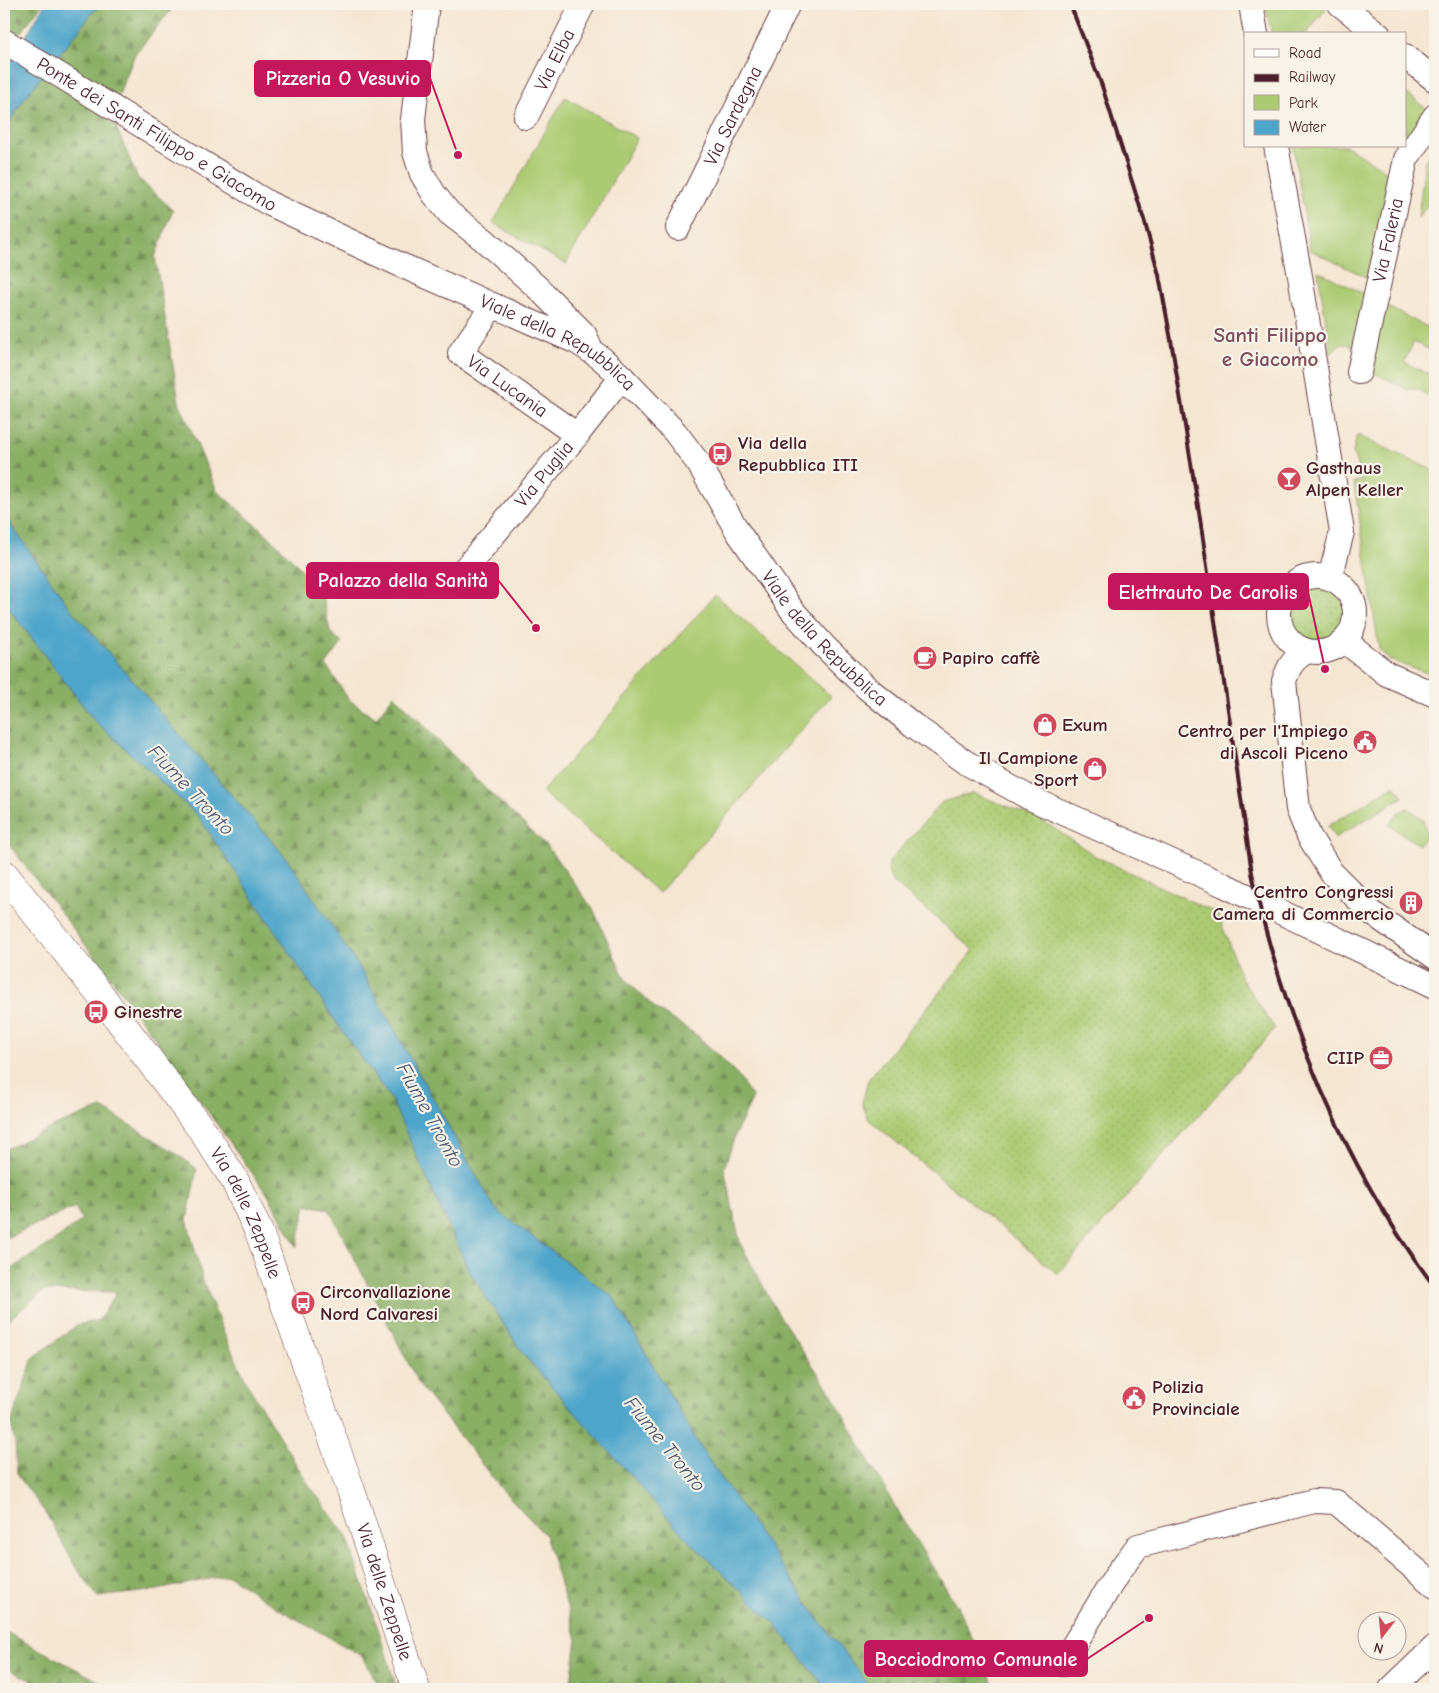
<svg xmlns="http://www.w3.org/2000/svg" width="1439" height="1693" font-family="'Comic Neue',sans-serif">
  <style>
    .green { fill: #abcb72; stroke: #7a754e }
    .forest { fill: url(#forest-firs); stroke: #696748 }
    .garden { fill: url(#garden-dots); stroke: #7a754e }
    .water { fill: #4da5ca; stroke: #4c627a }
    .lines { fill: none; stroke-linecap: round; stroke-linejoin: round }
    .minor-casing { stroke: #643d44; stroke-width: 26 }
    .major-casing { stroke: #643d44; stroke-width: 29 }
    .minor { stroke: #fff; stroke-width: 24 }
    .major { stroke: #fff; stroke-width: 28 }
    .rail { stroke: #4a1f2b; stroke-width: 4 }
    .labels { text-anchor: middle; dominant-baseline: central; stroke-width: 4.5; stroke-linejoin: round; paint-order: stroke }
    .street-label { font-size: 19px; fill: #4a1f2b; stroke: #f7f3e8 }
    .poi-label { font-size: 19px; font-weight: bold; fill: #4a1f2b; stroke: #f7f3e8; text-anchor: start }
    .water-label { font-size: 20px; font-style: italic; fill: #4b556b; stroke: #f7f3e8 }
    .quarter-label { font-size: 21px; font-weight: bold; fill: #7b4e5d; stroke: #f7f3e8 }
    .leader { fill: none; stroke: #c2185b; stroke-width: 2 }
    .callout-dot { fill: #c2185b; stroke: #f7f3e8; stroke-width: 2 }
    .callout { fill: #c2185b; stroke: #c2185b; stroke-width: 2 }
    .callout-label { font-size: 20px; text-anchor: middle; font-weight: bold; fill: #fff }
  </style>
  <defs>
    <pattern id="forest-firs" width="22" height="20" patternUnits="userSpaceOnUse" patternTransform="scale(1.25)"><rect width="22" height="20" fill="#88af64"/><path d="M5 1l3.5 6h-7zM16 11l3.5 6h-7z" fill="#718e53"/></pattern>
    <pattern id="garden-dots" width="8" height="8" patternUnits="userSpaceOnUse" patternTransform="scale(1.25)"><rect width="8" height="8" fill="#abcb72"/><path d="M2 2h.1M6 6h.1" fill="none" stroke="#95ae63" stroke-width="1.8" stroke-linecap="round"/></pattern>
  </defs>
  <rect width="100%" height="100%" fill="#f7f3e8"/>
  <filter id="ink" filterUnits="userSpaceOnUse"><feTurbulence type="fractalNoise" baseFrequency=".02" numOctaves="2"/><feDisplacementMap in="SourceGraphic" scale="10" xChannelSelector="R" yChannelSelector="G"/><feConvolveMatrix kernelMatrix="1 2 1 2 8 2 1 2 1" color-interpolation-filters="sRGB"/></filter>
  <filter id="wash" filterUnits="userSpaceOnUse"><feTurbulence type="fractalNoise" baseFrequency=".0096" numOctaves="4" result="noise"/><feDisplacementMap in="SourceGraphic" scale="20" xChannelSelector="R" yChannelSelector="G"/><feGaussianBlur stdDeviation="1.12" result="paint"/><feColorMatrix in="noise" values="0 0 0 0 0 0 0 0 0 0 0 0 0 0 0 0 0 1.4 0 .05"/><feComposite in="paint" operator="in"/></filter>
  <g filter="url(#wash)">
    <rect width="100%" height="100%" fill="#f5e6d1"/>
    <g class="green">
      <path d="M1265,4H1320L1326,9L1306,34H1272Z"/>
      <path d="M1405,92L1428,110L1405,145Z"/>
      <path d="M565,97L637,138L566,264L493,223Z"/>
      <path d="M1293,146H1347L1393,176L1370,279L1310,250Z"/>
      <path d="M1435,147V196L1418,218L1425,160Z"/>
      <path d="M1318,271L1366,295L1355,347L1348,344L1338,345L1331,354Z"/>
      <path d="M1384,305L1435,331V353L1414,342L1404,362L1426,373H1431L1435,375V399L1417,389H1407L1368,370Z"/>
      <path d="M1357,435L1435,471V676L1389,660L1379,649L1354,482L1362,481L1353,452Z"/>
      <path d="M715,595L831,696L659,893L542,792Z"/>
      <path d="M1395,785L1403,797L1335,838L1328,826Z"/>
      <path d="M1408,808L1423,819L1427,834L1419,845L1389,825L1398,813Z"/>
    </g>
    <g class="forest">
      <path d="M4,4H43L4,53Z"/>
      <path d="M102,4H176L135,54L111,115L137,177L173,210L155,257L179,402L217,491L272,539L321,589L330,632L342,643L326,665L349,700L376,718L394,695L480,783L547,846L593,909L625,979L656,1009L698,1036L735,1072L753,1098L736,1133L724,1168L740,1243L777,1312L831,1393L894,1505L957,1606L988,1671L995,1689H872L822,1624L704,1453L613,1297L495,1209L361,970L287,859L70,608L4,515V131L24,99L93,12Z"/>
      <path d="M4,602L94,720L198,816L342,1031L391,1099L469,1271L523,1354L622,1465L775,1624L826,1689H570L577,1639L545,1535L499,1486L420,1386L329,1209L306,1205L297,1247L268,1195L125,997L4,838Z"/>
      <path d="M102,1108L173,1151L197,1169L187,1220L203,1281L225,1336L249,1387L307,1482L347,1537L382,1640L397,1689H381L362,1656L279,1609L228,1575L157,1590L98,1597L75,1566L47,1515L17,1474L15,1442L11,1423L33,1358L77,1325L99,1320L117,1292L44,1291L4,1323V1273L53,1242L82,1220L75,1207L4,1239V1150L59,1124Z"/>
      <path d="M4,1631L112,1688L113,1689H48L4,1667Z"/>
    </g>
    <g class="garden">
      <circle cx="1317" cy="614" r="29"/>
      <path d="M973,793L1040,819L1097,857L1218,914L1241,978L1275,1029L1058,1274L868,1119L862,1103L868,1080L974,950L892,881L888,872L889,862L942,802Z"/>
    </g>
    <g class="water">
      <path d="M45,4H102L93,12L24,99L4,131V73Z"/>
      <path d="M4,515L70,608L287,859L361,970L495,1209L613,1297L704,1453L822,1624L872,1689H826L775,1624L684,1536L523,1354L469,1271L391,1099L342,1031L198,816L94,720L4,602Z"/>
    </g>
  </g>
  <g filter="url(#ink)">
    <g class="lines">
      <defs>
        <g id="minor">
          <path d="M427,4L413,119L415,152L422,174L434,194L449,213L483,239L538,288L584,334L590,347"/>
          <path d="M1251,4L1256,34"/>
          <path d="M1340,4L1378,34"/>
          <path id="s1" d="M4,41L268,203L403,266L577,342L601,358L622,377L675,432L699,464L738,532L792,610L824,646L867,688L913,725L965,762L1028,797L1224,885L1435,986"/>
          <path d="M1405,56L1435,80"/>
          <path id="s2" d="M526,117L583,4"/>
          <path d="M1276,146L1300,276L1342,532L1330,578"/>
          <path id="s3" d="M678,228L788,4"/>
          <path id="s4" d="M493,305L460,353L577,435"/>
          <path id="s5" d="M1359,372L1406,159L1435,116"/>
          <path id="s6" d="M464,570L577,435L622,377"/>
          <circle cx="1317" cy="614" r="38"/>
          <path d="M1345,641L1387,674L1435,695"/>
          <path d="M1307,651C1293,659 1289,666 1284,681L1298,809L1309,836L1331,872L1372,913L1435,957"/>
          <path d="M1062,1664L1119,1571L1138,1546L1314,1501L1336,1502L1435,1586"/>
          <path d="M1391,1689L1435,1647"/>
        </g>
        <g id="major">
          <path id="s7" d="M4,874L98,992L202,1130L234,1179L259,1232L351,1490L416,1689"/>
        </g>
      </defs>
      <use href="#minor" class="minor-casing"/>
      <use href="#major" class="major-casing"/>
      <use href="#minor" class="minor"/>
      <use href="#major" class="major"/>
      <path class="rail" d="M1070,4L1102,86L1145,223L1159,275L1171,340L1199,512L1252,873C1283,1018 1345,1169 1435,1287"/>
    </g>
  </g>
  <defs>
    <symbol id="bus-disc" viewBox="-11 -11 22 22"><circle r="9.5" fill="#d1495b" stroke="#f7f3e8"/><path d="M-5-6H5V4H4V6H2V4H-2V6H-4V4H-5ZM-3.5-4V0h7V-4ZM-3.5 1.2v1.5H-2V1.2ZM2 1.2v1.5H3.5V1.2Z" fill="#fff"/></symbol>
    <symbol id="bar-disc" viewBox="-11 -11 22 22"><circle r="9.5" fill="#d1495b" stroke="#f7f3e8"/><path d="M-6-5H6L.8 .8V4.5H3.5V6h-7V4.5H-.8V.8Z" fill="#fff"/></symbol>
    <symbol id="cafe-disc" viewBox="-11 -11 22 22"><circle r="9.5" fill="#d1495b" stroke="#f7f3e8"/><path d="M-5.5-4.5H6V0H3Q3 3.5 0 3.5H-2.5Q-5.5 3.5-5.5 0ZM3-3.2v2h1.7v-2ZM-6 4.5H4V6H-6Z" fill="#fff"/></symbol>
    <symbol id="shop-disc" viewBox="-11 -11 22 22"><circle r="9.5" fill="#d1495b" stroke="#f7f3e8"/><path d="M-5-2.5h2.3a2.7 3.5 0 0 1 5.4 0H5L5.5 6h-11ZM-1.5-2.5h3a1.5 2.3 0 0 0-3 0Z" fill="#fff"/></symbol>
    <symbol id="civic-disc" viewBox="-11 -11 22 22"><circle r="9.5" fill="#d1495b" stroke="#f7f3e8"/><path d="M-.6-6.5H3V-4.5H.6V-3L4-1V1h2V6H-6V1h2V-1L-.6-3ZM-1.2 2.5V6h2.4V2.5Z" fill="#fff"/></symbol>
    <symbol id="building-disc" viewBox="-11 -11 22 22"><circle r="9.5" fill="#d1495b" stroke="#f7f3e8"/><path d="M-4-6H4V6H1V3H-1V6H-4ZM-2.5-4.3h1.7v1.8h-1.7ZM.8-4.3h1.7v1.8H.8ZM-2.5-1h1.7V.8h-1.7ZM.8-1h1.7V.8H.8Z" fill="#fff"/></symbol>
    <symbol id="office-disc" viewBox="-11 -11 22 22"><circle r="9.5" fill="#d1495b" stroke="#f7f3e8"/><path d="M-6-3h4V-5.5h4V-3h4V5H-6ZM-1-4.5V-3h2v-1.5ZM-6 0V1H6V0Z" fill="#fff"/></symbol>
  </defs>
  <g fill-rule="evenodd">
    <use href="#bus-disc" x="706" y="440" width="28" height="28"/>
    <use href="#bar-disc" x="1275" y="465" width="28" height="28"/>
    <use href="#cafe-disc" x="911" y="644" width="28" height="28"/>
    <use href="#shop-disc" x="1031" y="711" width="28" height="28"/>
    <use href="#civic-disc" x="1351" y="728" width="28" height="28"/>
    <use href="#shop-disc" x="1081" y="755" width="28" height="28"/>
    <use href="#building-disc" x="1397" y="889" width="28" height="28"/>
    <use href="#bus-disc" x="82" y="998" width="28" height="28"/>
    <use href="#office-disc" x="1367" y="1044" width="28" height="28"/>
    <use href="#bus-disc" x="289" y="1289" width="28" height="28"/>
    <use href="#civic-disc" x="1120" y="1384" width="28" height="28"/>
  </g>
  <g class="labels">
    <g class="street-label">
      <text stroke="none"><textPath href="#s2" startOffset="64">Via Elba</textPath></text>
      <text stroke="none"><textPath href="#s3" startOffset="125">Via Sardegna</textPath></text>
      <text stroke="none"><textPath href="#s1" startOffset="179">Ponte dei Santi Filippo e Giacomo</textPath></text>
      <text stroke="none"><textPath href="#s5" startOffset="135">Via Faleria</textPath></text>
      <text stroke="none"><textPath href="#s1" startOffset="632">Viale della Repubblica</textPath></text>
      <text stroke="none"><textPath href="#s4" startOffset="116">Via Lucania</textPath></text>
      <text stroke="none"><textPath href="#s6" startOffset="125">Via Puglia</textPath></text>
      <text stroke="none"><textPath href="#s1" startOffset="1038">Viale della Repubblica</textPath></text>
      <text stroke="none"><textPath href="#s7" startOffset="418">Via delle Zeppelle</textPath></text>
      <text stroke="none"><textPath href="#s7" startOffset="822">Via delle Zeppelle</textPath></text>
    </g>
    <g class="poi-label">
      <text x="738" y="443">Via della<tspan x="738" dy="22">Repubblica ITI</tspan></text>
      <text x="1306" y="468">Gasthaus<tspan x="1306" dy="22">Alpen Keller</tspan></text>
      <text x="942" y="658">Papiro caffè</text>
      <text x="1062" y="725">Exum</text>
      <text x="1348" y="731" text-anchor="end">Centro per l'Impiego<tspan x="1348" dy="22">di Ascoli Piceno</tspan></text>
      <text x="1078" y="758" text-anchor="end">Il Campione<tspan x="1078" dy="22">Sport</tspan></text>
      <text x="1394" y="892" text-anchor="end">Centro Congressi<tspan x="1394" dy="22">Camera di Commercio</tspan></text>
      <text x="114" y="1012">Ginestre</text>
      <text x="1364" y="1058" text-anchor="end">CIIP</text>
      <text x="320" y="1292">Circonvallazione<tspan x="320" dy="22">Nord Calvaresi</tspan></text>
      <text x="1152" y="1387">Polizia<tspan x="1152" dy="22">Provinciale</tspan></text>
    </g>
    <g class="water-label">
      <text transform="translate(191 790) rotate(47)">Fiume Tronto</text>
      <text transform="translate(430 1115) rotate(61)">Fiume Tronto</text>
      <text transform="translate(665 1444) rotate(51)">Fiume Tronto</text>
    </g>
    <g class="quarter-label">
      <text x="1270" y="335">Santi Filippo<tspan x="1270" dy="24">e Giacomo</tspan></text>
    </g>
  </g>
  <path class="leader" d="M458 155L430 78M536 628L498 580M1325 669L1308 592M1149 1618L1087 1659"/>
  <g class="callout-dot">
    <circle cx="458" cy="155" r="5"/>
    <circle cx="536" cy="628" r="5"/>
    <circle cx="1325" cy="669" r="5"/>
    <circle cx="1149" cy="1618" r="5"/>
  </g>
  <g class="callout">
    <rect x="255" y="61" width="175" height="35" rx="5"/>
    <rect x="307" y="563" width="191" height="35" rx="5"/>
    <rect x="1109" y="574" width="199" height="35" rx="5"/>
    <rect x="865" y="1641" width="222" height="35" rx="5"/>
  </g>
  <g class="callout-label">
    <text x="343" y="85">Pizzeria O Vesuvio</text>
    <text x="403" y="587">Palazzo della Sanità</text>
    <text x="1208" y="599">Elettrauto De Carolis</text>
    <text x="976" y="1666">Bocciodromo Comunale</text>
  </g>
  <rect width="1439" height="1693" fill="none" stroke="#f7f3e8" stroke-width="20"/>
  <rect x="1244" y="32" width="162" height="115" fill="#f7f3e8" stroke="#b29e9c"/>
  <rect x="1254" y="49" width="25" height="8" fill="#ffffff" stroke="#b29e9c"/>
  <text x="1289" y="58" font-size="15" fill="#4a1f2b">Road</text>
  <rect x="1254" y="74" width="25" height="8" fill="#4a1f2b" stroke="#b29e9c"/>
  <text x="1289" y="82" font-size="15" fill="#4a1f2b">Railway</text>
  <rect x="1254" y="95" width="25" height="15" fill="#abcb72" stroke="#b29e9c"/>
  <text x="1289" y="108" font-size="15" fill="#4a1f2b">Park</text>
  <rect x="1254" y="120" width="25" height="15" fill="#4da5ca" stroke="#b29e9c"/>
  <text x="1289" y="132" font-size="15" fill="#4a1f2b">Water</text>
  <g transform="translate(1382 1636) rotate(196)"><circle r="24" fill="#f7f3e8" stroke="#b29e9c"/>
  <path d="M0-4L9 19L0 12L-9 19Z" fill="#d1495b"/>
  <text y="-8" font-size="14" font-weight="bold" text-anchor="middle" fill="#4a1f2b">N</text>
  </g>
</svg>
